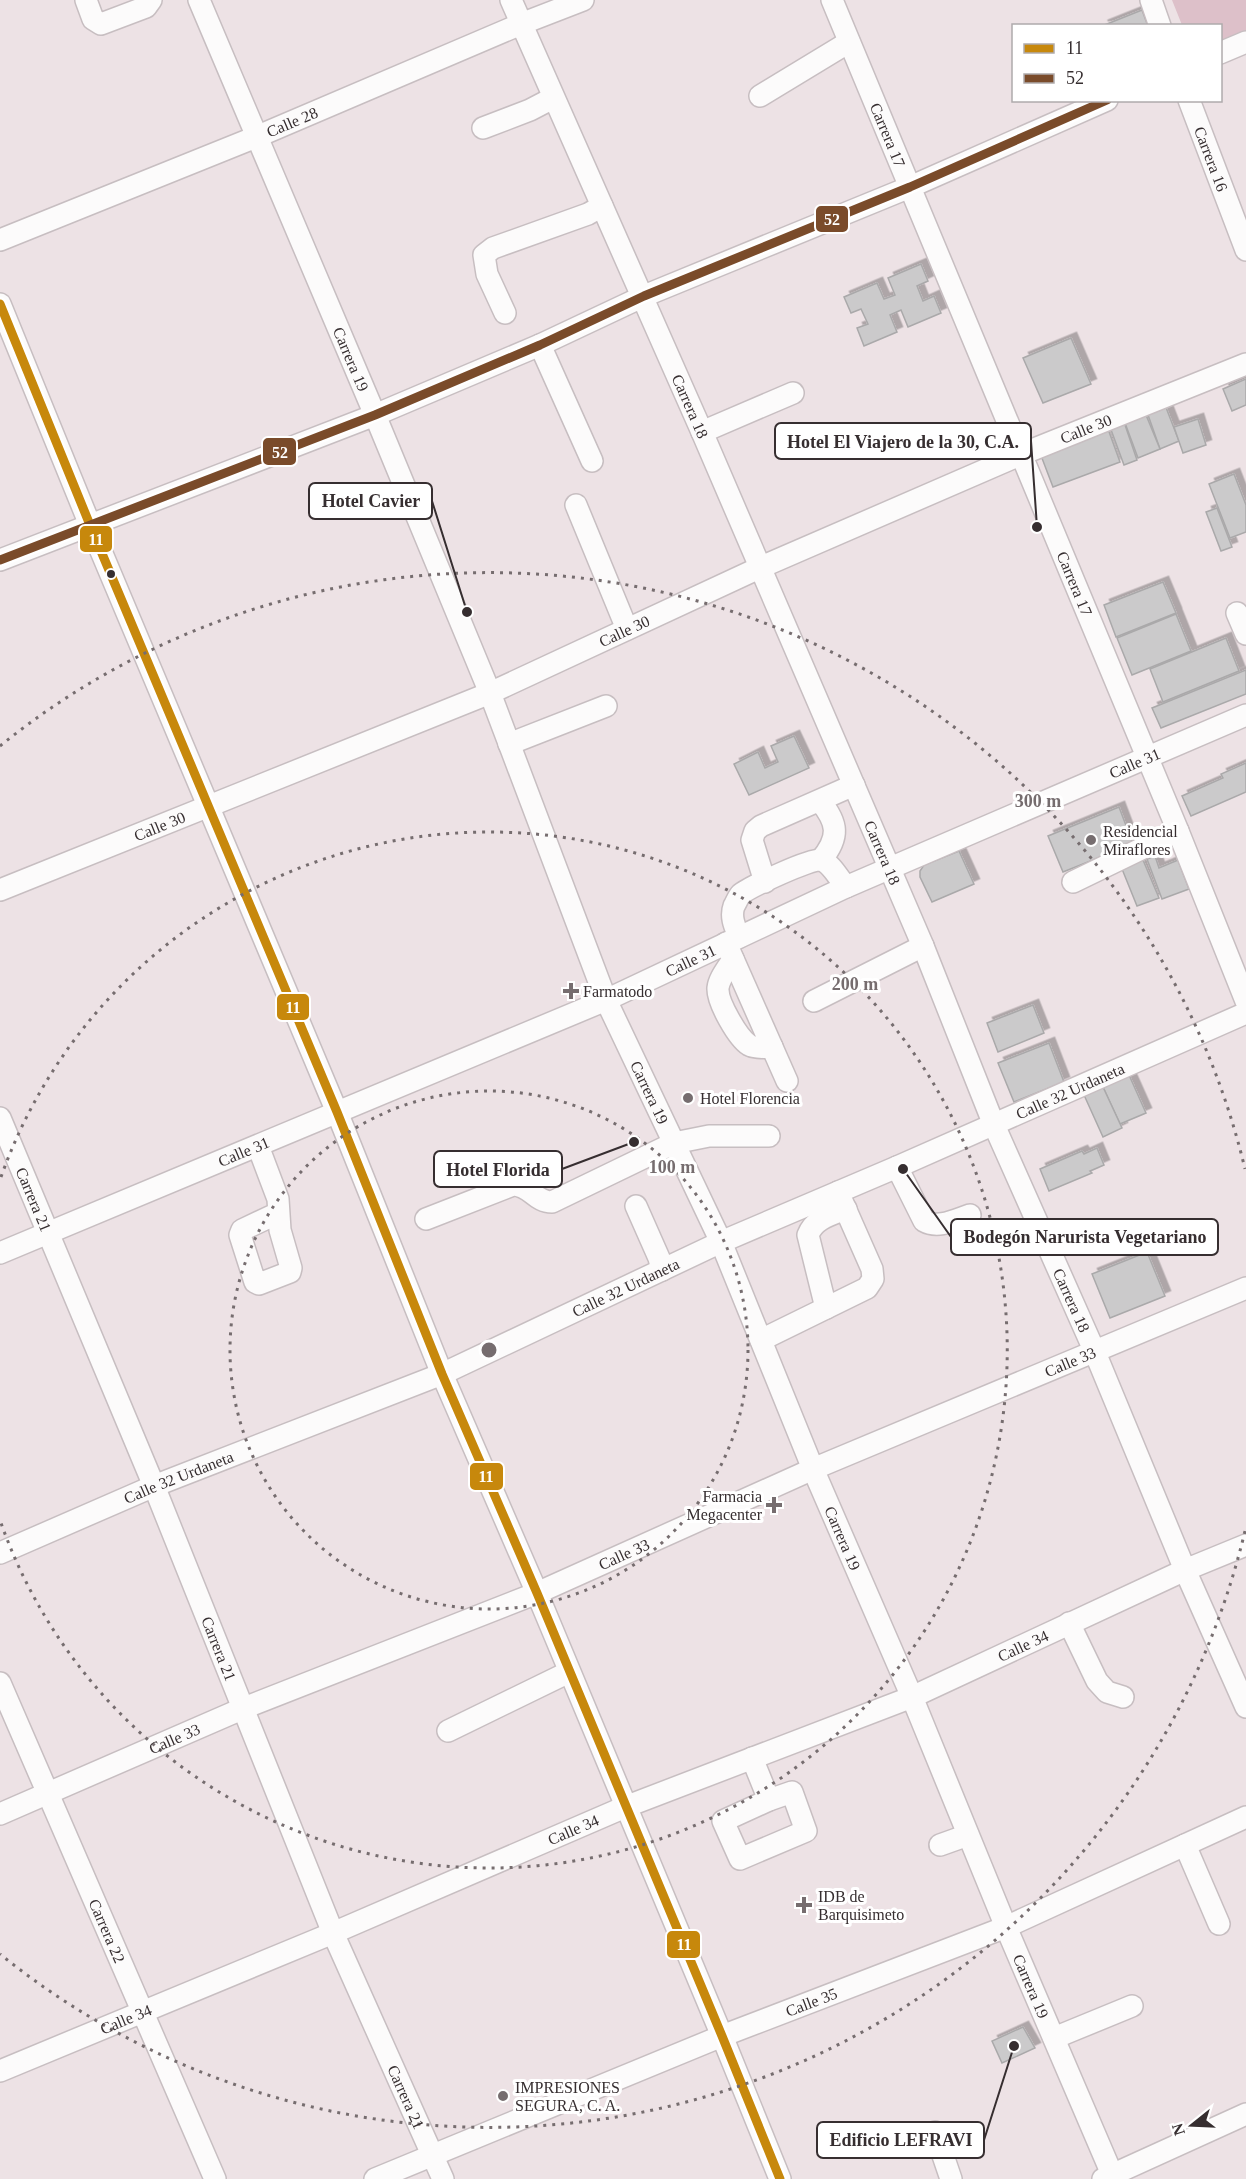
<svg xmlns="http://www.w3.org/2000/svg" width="1246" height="2179" font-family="Georgia,serif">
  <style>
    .green { fill: #ddc0c9 }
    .building { fill: #cbcacb; stroke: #aaa9aa; stroke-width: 1.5; filter: url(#shadow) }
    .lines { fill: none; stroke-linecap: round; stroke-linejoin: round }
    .minor-casing { stroke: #c7bec1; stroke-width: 24 }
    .minor { stroke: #fcfbfb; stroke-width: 21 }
    .bus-1-casing { stroke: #fff; stroke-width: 14 }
    .bus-2-casing { stroke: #fff; stroke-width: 14 }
    .bus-1 { stroke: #c7880c; stroke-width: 9 }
    .bus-2 { stroke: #7a4b2a; stroke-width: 9 }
    .ring { fill: none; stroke: #766d6f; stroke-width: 3; stroke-dasharray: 3 6 }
    .bus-dot { fill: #362e30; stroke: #fff; stroke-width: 2 }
    .poi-dot { fill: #766d6f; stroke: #fff; stroke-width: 2 }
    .labels { text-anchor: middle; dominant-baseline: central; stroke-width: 6; stroke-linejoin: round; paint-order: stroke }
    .street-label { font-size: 16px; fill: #362e30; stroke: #fff }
    .poi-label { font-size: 16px; fill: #362e30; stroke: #fff; text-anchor: start }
    .centre { fill: #766d6f; stroke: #fff; stroke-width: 3 }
    .ring-label { font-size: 18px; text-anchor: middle; font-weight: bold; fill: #766d6f; stroke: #fff; stroke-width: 6; stroke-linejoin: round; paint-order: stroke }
    .leader { fill: none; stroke: #362e30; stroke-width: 2 }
    .callout-dot { fill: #362e30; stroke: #fff; stroke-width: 2 }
    .callout { fill: #fff; stroke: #362e30; stroke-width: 2 }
    .callout-label { font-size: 18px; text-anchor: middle; font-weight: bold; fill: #362e30 }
    .line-badge { stroke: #fff; stroke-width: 2 }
    .badge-label { font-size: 16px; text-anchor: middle; font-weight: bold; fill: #fff }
  </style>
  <defs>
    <filter id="shadow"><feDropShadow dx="5.5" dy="-5.5" stdDeviation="0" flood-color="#0004"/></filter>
  </defs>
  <rect width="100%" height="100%" fill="#ede2e5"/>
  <path class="green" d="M1172,0H1246V31L1221,41L1220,26L1182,25Z"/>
  <g class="building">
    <path d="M1142,10L1148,26H1102Z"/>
    <path d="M921,264L928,281L917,286L923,301L934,296L941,313L908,327L901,310L890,315L897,332L864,346L857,328L868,324L861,309L851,313L844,297L877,283L884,299L895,295L888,278Z"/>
    <path d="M1071,338L1091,384L1043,403L1023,358Z"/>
    <path d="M1246,379V405L1232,411L1223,389Z"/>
    <path d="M1165,405L1179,441L1160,449L1147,412Z"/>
    <path d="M1146,415L1160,449L1138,458L1125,423Z"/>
    <path d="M1198,419L1206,445L1183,453L1174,427Z"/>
    <path d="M1124,422L1137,460L1124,465L1110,427Z"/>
    <path d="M1108,429L1120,462L1053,487L1040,453Z"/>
    <path d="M1234,474L1246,505V532L1230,538L1209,484Z"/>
    <path d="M1217,508L1232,547L1221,551L1206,512Z"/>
    <path d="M1163,582L1176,613L1116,637L1104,605Z"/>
    <path d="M1176,614L1191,651L1132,675L1117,638Z"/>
    <path d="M1226,638L1239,671L1163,702L1150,669Z"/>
    <path d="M1246,670V694L1161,728L1152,708Z"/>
    <path d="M794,736L809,768L749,795L734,764L758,752L765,768L778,762L771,746Z"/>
    <path d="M1246,763V792L1191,816L1182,796L1223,778L1221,774Z"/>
    <path d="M1119,807L1133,844L1063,872L1048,836Z"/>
    <path d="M959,851L974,884L932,902L920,877V871L924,865Z"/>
    <path d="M1155,856L1159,868L1178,860L1189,889L1162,899L1147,859Z"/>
    <path d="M1143,860L1159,898L1137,906L1122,869Z"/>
    <path d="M1033,1005L1044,1033L998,1052L987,1023Z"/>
    <path d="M1049,1043L1064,1082L1014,1102L998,1063Z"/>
    <path d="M1129,1075L1146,1113L1120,1124L1103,1087Z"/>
    <path d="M1103,1087L1122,1128L1103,1137L1084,1095Z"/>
    <path d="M1097,1148L1104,1165L1090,1171L1092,1173L1049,1191L1040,1169L1082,1151L1084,1154Z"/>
    <path d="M1147,1252L1165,1296L1110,1318L1092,1274Z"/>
    <path d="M1023,2027L1035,2048L1002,2063L992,2041Z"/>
  </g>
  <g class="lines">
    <defs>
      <g id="minor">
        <path d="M86,0L93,19L101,24L146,7L151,0"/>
        <path id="s1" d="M199,0L375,415L490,693L606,1000L721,1242L813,1469L912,1697L1006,1927L1114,2179"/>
        <path id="s2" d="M511,0L702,432L923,946L994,1125L1094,1350L1185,1570L1246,1707"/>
        <path id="s3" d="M832,0L1178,831L1246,1001"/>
        <path d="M1151,0L1160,26"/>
        <path d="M1220,53L1246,42"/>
        <path d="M760,96L849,42"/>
        <path id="s4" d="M1189,100L1246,250"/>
        <path d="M483,128L530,110L553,98"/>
        <path id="s5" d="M0,240L256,137L521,24L583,0"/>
        <path d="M0,304L90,525L337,1112L442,1374L537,1593L722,2036L780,2179"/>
        <path d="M505,313L487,274L484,255L493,248L588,214L602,206"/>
        <path d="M540,345L592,461"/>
        <path d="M702,432L793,393"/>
        <path d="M576,505L627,629"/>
        <path d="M0,560L375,415L540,345L644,296L910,187L1107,100"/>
        <path d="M1237,613L1246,634"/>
        <path d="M509,744L606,706"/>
        <path d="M820,801C838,823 840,837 821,860"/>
        <path d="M765,882L752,840L755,831L761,826L854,785"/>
        <path d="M1073,882L1178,831"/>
        <path id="s6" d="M0,890L490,693L759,568L1022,454L1246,364"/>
        <path d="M739,937C735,927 730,917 734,906C736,903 738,897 741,894C750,887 811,858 821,860C831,863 840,880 846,887"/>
        <path d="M726,943L787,1081"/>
        <path d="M733,959C728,968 719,978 718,988C717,1002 738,1038 749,1045C756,1049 765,1047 772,1047"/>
        <path d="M814,1001L923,946"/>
        <path id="s7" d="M0,1118L154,1486L333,1933L443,2179"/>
        <path d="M258,1146L278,1199L280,1230L291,1268L290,1272L259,1284L255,1282L240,1235L242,1230L278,1213"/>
        <path d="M897,1167L924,1221C938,1229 955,1220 970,1215"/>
        <path d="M636,1206L659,1258L662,1270"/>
        <path d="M426,1219L513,1185C530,1185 535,1202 552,1202L674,1143L709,1136H769"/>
        <path id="s8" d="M0,1253L606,1000L846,887L1246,715"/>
        <path d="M826,1308L808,1235C814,1219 830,1215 846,1209"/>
        <path d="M761,1340L867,1288L873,1279L872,1269L838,1192"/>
        <path id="s9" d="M0,1553L154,1486L442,1374L721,1242L897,1167L1246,1013"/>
        <path d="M1069,1623L1097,1681L1107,1692L1123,1697"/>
        <path id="s10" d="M0,1683L215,2179"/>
        <path d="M448,1731L569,1672"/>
        <path d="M752,1758L769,1800"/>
        <path d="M792,1792L806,1831L740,1859L723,1821L769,1800Z"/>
        <path id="s11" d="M0,1814L244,1708L537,1593L813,1469L1246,1288"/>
        <path d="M940,1845L968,1835"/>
        <path d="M1185,1845L1219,1924"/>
        <path d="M1054,2038L1132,2006"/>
        <path id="s12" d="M0,2071L333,1933L625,1807L912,1697L1185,1570L1246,1545"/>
        <path d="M935,2132L951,2179"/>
        <path id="s13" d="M375,2179L722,2036L1006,1927L1246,1817"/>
        <path d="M1103,2179L1246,2114"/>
      </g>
    </defs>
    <use href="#minor" class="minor-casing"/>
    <use href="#minor" class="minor"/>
    <defs>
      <path id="bus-1" d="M0,304L90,525L337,1112L442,1374L537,1593L722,2036L780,2179"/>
      <path id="bus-2" d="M0,560L375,415L540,345L644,296L910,187L1107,100"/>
    </defs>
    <use href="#bus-1" class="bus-1-casing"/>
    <use href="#bus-2" class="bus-2-casing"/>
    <use href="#bus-1" class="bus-1"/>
    <use href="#bus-2" class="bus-2"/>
  </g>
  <g class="ring">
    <circle cx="489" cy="1350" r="259"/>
    <path d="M1 1177A518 518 0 1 1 1 1523"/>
    <path d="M1245 1531A777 777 0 0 1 0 1954M0 746A777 777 0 0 1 1245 1169"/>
  </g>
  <circle class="bus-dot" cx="111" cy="574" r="5"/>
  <g class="poi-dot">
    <circle cx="1091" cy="840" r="6"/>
    <path d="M568 982h6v6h6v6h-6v6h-6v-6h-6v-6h6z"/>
    <circle cx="688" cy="1098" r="6"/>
    <path d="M771 1496h6v6h6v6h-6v6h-6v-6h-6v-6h6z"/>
    <path d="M801 1896h6v6h6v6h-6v6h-6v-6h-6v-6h6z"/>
    <circle cx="503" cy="2096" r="6"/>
  </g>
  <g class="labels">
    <g class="street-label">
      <text stroke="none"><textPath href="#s5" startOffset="315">Calle 28</textPath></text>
      <text stroke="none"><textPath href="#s3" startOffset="146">Carrera 17</textPath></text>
      <text stroke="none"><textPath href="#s4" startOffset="63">Carrera 16</textPath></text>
      <text stroke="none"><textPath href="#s1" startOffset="390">Carrera 19</textPath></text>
      <text stroke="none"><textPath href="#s2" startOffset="444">Carrera 18</textPath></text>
      <text stroke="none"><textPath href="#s6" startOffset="1180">Calle 30</textPath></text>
      <text stroke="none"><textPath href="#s3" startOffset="632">Carrera 17</textPath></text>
      <text stroke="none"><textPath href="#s6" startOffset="676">Calle 30</textPath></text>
      <text stroke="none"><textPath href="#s8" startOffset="1236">Calle 31</textPath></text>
      <text stroke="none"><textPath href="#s6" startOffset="172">Calle 30</textPath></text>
      <text stroke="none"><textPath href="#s2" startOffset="930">Carrera 18</textPath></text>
      <text stroke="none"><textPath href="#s8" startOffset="750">Calle 31</textPath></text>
      <text stroke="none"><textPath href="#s9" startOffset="1166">Calle 32 Urdaneta</textPath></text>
      <text stroke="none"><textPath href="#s1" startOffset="1182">Carrera 19</textPath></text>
      <text stroke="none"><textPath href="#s8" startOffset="264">Calle 31</textPath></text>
      <text stroke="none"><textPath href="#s7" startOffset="88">Carrera 21</textPath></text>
      <text stroke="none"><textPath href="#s9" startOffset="680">Calle 32 Urdaneta</textPath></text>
      <text stroke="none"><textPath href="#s2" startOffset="1416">Carrera 18</textPath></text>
      <text stroke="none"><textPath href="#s11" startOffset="1162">Calle 33</textPath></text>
      <text stroke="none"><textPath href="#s9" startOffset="194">Calle 32 Urdaneta</textPath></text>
      <text stroke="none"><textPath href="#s1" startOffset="1668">Carrera 19</textPath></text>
      <text stroke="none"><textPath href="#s11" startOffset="676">Calle 33</textPath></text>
      <text stroke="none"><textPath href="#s12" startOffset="1108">Calle 34</textPath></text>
      <text stroke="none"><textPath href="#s7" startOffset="574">Carrera 21</textPath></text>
      <text stroke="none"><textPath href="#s11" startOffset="190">Calle 33</textPath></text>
      <text stroke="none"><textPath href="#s12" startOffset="622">Calle 34</textPath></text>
      <text stroke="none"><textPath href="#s10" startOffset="270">Carrera 22</textPath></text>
      <text stroke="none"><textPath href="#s1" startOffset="2154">Carrera 19</textPath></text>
      <text stroke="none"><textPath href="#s13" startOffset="471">Calle 35</textPath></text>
      <text stroke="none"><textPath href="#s12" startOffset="136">Calle 34</textPath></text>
      <text stroke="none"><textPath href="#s7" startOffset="1060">Carrera 21</textPath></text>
    </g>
    <g class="poi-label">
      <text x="1103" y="831">Residencial<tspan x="1103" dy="18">Miraflores</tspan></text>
      <text x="583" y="991">Farmatodo</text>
      <text x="700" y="1098">Hotel Florencia</text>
      <text x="762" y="1496" text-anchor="end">Farmacia<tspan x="762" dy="18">Megacenter</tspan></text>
      <text x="818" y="1896">IDB de<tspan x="818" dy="18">Barquisimeto</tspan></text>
      <text x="515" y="2087">IMPRESIONES<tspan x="515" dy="18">SEGURA, C. A.</tspan></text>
    </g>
  </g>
  <circle cx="489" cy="1350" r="9" class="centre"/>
  <g class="ring-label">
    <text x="1038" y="807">300 m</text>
    <text x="855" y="990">200 m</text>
    <text x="672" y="1173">100 m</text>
  </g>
  <path class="leader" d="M1037 527L1031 441M467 612L432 501M634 1142L562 1169M903 1169L951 1237M1014 2046L984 2140"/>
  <g class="callout-dot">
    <circle cx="1037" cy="527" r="6"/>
    <circle cx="467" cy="612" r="6"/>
    <circle cx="634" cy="1142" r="6"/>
    <circle cx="903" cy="1169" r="6"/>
    <circle cx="1014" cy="2046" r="6"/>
  </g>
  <g class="callout">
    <rect x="775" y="423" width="256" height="36" rx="6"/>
    <rect x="309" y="483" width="123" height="36" rx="6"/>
    <rect x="434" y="1151" width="128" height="36" rx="6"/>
    <rect x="951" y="1219" width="267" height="36" rx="6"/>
    <rect x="817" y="2122" width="167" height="36" rx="6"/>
  </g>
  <g class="callout-label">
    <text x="903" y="448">Hotel El Viajero de la 30, C.A.</text>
    <text x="371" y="507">Hotel Cavier</text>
    <text x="498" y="1176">Hotel Florida</text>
    <text x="1085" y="1243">Bodegón Narurista Vegetariano</text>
    <text x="901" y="2146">Edificio LEFRAVI</text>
  </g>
  <g class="line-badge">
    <rect x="815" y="205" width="34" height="28" rx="6" fill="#7a4b2a"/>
    <rect x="262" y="437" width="35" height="29" rx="6" fill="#7a4b2a"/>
    <rect x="79" y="525" width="34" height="28" rx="6" fill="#c7880c"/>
    <rect x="276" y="993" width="34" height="28" rx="6" fill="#c7880c"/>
    <rect x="469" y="1462" width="35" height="29" rx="6" fill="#c7880c"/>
    <rect x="666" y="1930" width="35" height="29" rx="6" fill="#c7880c"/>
  </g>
  <g class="badge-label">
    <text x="832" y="225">52</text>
    <text x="280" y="458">52</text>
    <text x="96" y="545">11</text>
    <text x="293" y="1013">11</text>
    <text x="486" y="1482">11</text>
    <text x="684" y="1950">11</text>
  </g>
  <rect x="1012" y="24" width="210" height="78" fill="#ffffff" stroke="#afabac" stroke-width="1.5"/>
  <rect x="1024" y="44" width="30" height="9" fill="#c7880c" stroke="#afabac" stroke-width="1.5"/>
  <text x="1066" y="54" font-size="18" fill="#362e30">11</text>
  <rect x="1024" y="74" width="30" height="9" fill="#7a4b2a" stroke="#afabac" stroke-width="1.5"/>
  <text x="1066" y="84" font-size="18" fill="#362e30">52</text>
  <g transform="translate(1192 2125) rotate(252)" stroke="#ffffff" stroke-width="4.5" paint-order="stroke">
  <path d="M0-4.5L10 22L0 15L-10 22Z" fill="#362e30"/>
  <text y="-9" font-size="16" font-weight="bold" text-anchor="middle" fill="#362e30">N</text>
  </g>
</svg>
